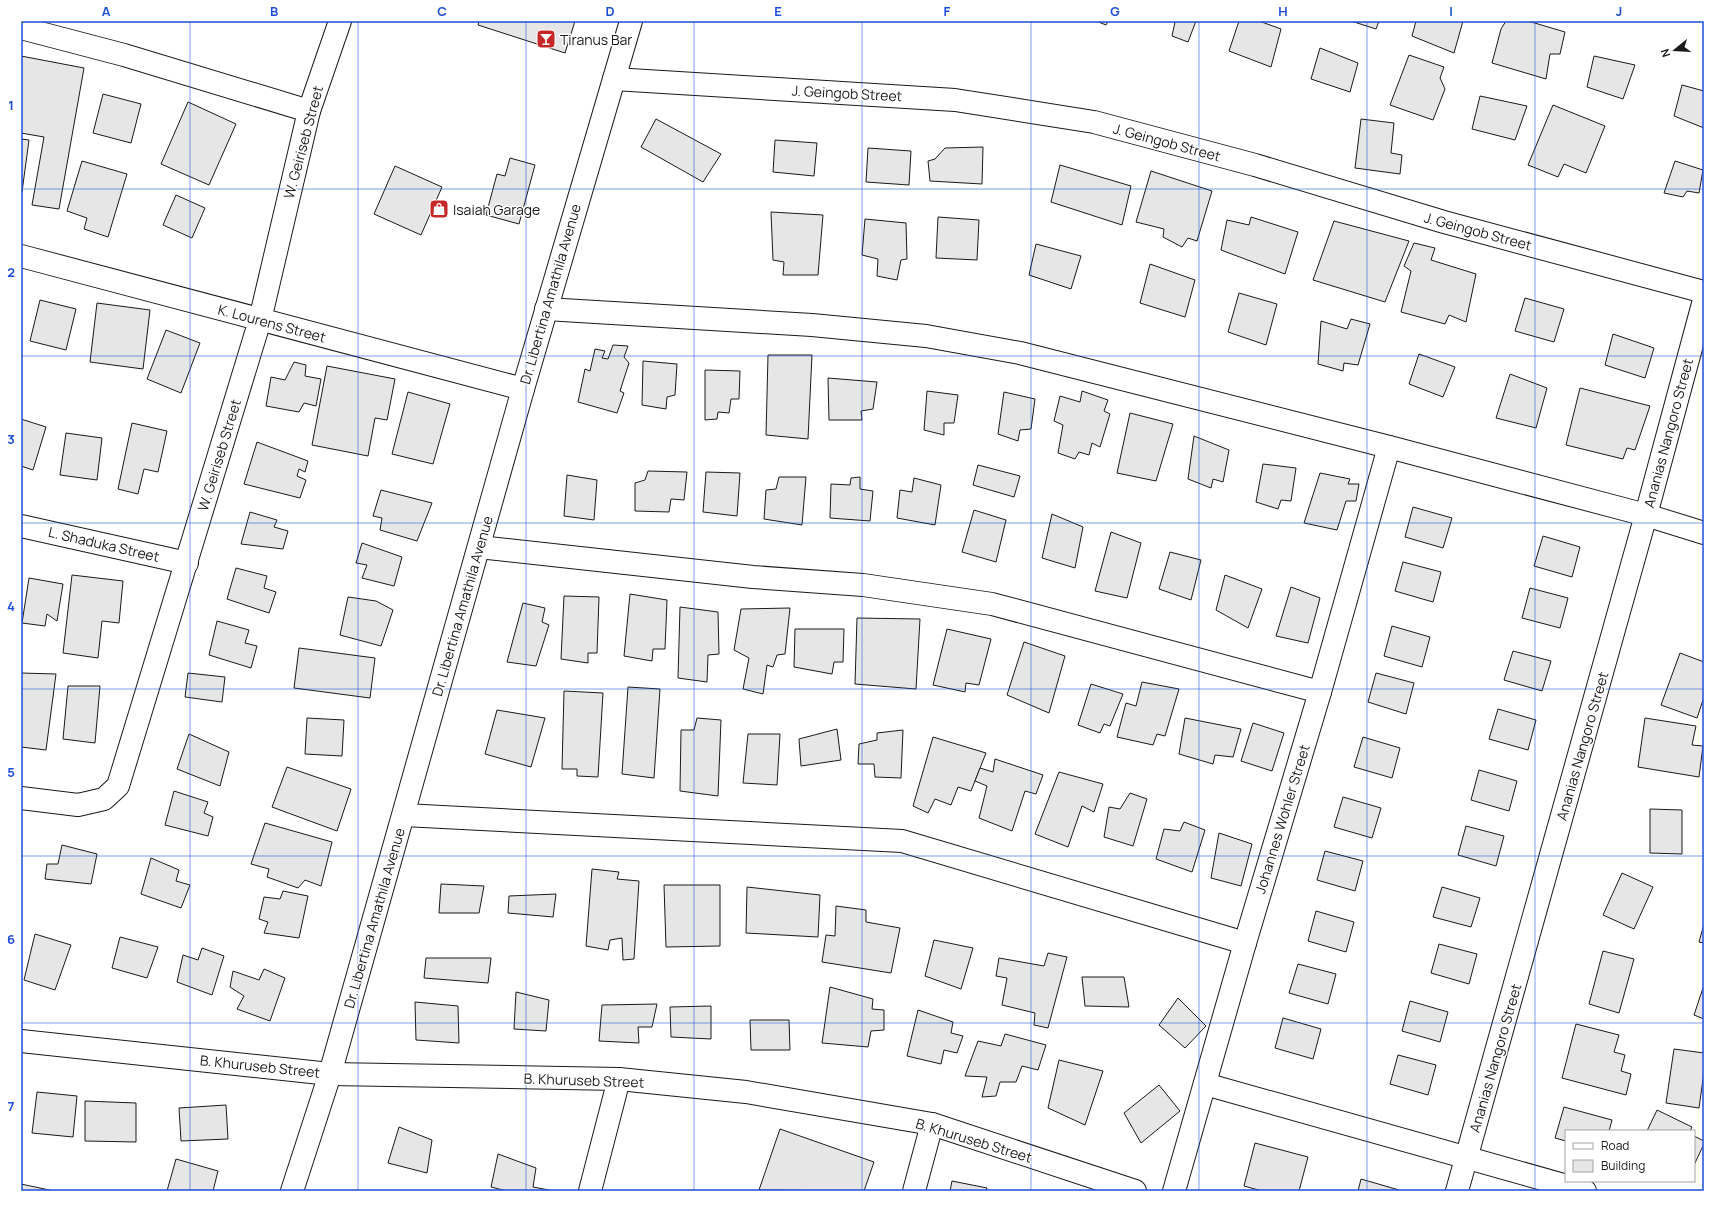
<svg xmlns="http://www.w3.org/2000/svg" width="1725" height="1212" font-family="Manrope,sans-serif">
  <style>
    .building { fill: #e6e6e6; stroke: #1a1a1a }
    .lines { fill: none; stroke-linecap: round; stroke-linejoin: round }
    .minor-casing { stroke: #1a1a1a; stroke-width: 24 }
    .tertiary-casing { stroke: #1a1a1a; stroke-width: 24 }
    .minor { stroke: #fff; stroke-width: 22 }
    .tertiary { stroke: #fff; stroke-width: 22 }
    .grid { fill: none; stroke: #1d4ed8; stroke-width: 1; stroke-opacity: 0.55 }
    .labels { text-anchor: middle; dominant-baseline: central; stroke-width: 3; stroke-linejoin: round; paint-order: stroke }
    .poi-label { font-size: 14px; fill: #1a1a1a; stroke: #fff; text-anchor: start }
    .street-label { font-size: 14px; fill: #1a1a1a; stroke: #fff }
    .neatline { fill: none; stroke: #1d4ed8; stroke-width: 1.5 }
    .grid-label { font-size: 13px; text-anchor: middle; font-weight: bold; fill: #1d4ed8 }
  </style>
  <rect width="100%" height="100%" fill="#fff"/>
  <g class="building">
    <path d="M479,21H575L565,53L478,25Z"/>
    <path d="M1096,21H1108L1106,25Z"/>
    <path d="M1173,21H1196L1188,42L1172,36L1175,22Z"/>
    <path d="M1239,21H1259L1281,29L1271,67L1229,51Z"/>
    <path d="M1351,21H1379L1376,29Z"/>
    <path d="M1416,21H1463L1454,53L1412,36Z"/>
    <path d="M1506,21H1528L1565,32L1560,54H1550L1546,79L1492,63L1501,29Z"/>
    <path d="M1320,48L1358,63L1350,92L1311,79Z"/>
    <path d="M1409,55L1444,67L1440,78L1445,89L1433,120L1390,105Z"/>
    <path d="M21,56L84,68L59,209L32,205L44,137L21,133Z"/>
    <path d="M1594,56L1635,65L1623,99L1587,87Z"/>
    <path d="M1682,85L1704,91V128L1674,116Z"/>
    <path d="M103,94L141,104L131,143L93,133Z"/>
    <path d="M1480,96L1527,106L1515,140L1472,129Z"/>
    <path d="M188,102L236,124L209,185L161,164Z"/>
    <path d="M1553,105L1605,126L1586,173L1564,164L1558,177L1528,165Z"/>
    <path d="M656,119L721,154L703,182L641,147Z"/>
    <path d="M1361,119L1394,123L1391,153L1402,155L1400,174L1355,168Z"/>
    <path d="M21,139L29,140L22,192H21Z"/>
    <path d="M775,140L817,143L814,176L773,172Z"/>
    <path d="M983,147L982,184L930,181L928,161L935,159L945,148Z"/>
    <path d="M868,148L911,151L909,185L866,182Z"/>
    <path d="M510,158L535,165L519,224L486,215L497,174L505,176Z"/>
    <path d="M82,161L127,174L108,237L84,229L87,218L67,211Z"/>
    <path d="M1675,161L1703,170L1699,193L1687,191L1683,197L1664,193Z"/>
    <path d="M1060,165L1131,186L1122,225L1051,202Z"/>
    <path d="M395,166L442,187L421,235L374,214Z"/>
    <path d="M1151,171L1212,191L1197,241L1188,238L1182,247L1163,237L1164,229L1136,222Z"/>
    <path d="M176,195L205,208L192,238L163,225Z"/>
    <path d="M771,212L823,215L818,275H783L784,262L773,260Z"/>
    <path d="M938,217L979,220L977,260L936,258Z"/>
    <path d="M1251,217L1298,232L1285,274L1221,250L1227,220L1249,225Z"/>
    <path d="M865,219L906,223L907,259L901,260L897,280L877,276L878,259L862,255Z"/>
    <path d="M1334,221L1409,241L1385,302L1313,280Z"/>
    <path d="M1414,243L1435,248L1431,260L1476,274L1466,322L1449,315L1445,324L1401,312L1411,271L1404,266Z"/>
    <path d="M1036,244L1081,256L1071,289L1029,275Z"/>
    <path d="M1150,264L1195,280L1185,317L1140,303Z"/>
    <path d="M1239,293L1277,304L1266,345L1228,332Z"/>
    <path d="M1525,298L1564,309L1554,342L1515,331Z"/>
    <path d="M40,300L76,309L66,350L30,341Z"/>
    <path d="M97,303L150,310L143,369L90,362Z"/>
    <path d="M1351,319L1370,324L1358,365L1344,363L1343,371L1318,364L1321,321L1347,329Z"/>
    <path d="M166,330L200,343L181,393L147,379Z"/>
    <path d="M1613,334L1654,348L1645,378L1605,365Z"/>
    <path d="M613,345L628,346L624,357L629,363L620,391L624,393L617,413L578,402L585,369L590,371L595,349L605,351L602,358L608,359Z"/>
    <path d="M1419,354L1455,367L1443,397L1409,384Z"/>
    <path d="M768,355H812L808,439L766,435Z"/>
    <path d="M643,361L677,364L675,395L667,397L666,409L642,405Z"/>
    <path d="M294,362L306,365L305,376L321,379L316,406L304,403L299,412L266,406L271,377L285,380Z"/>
    <path d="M327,366L395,379L387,420L375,418L368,456L312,445Z"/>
    <path d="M705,370L740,371L739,399H731L729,413L718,412L717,419L705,420Z"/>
    <path d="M1510,374L1547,388L1536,428L1496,418Z"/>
    <path d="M828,378L877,382L873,409L861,411L862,420H829Z"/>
    <path d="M1580,388L1650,406L1635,450L1627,448L1623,459L1566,445Z"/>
    <path d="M927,391L958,395L954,423H944V435L924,430Z"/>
    <path d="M1082,391L1108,400L1104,411L1110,414L1100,447L1092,443L1089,455L1079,452L1075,459L1058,453L1063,425L1054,421L1060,396L1080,402Z"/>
    <path d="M408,392L450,404L433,464L392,454Z"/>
    <path d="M1004,392L1035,399L1031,429L1020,430L1018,441L998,434Z"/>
    <path d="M1130,413L1173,424L1156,481L1117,473Z"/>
    <path d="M21,419L46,427L33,470L21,466Z"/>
    <path d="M132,423L167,431L158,472L144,469L138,494L118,489Z"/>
    <path d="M66,433L102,438L97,480L60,475Z"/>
    <path d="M1194,436L1229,450L1223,482L1213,479L1211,488L1188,479Z"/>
    <path d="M257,442L308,461L305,472L299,469L297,476L306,480L300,498L244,484Z"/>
    <path d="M1263,464L1296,468L1291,501L1281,500L1278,509L1256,502Z"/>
    <path d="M978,465L1020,476L1014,497L973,485Z"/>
    <path d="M648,471L687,472L684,500L671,499L669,512L635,511V483L645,480Z"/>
    <path d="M706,472L740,473L737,516L703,512Z"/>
    <path d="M1320,473L1350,479L1348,484H1359L1356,501H1346L1337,530L1304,523Z"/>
    <path d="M567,475L597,480L594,520L564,516Z"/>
    <path d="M779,477H806L802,525L764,519L766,490L776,489Z"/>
    <path d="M860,477V489L873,491L870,521L830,518L831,484L850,485L851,478Z"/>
    <path d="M914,478L941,485L935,525L897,518L900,490L912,492Z"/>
    <path d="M381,490L432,503L417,541L380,530L382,518L373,516Z"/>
    <path d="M1413,507L1452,518L1443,548L1405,537Z"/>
    <path d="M974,510L1006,520L996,562L962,552Z"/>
    <path d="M250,512L277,520L274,527L288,531L283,549L241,544Z"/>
    <path d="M1052,514L1083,527L1075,568L1042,558Z"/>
    <path d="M1111,532L1141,543L1127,598L1095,591Z"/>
    <path d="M1543,536L1580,547L1572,577L1534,566Z"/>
    <path d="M362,543L402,557L394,586L362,578L367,565L356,563Z"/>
    <path d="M1170,552L1201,560L1191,600L1159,589Z"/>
    <path d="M1403,562L1441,572L1433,602L1395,591Z"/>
    <path d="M236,568L267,576L264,588L276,592L269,613L227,599Z"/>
    <path d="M72,575L123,581L119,623L102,621L98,658L63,653Z"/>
    <path d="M1225,575L1262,589L1248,628L1216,610Z"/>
    <path d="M29,578L63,584L57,621L47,614L45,626L22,623Z"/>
    <path d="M1291,587L1320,598L1308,643L1276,636Z"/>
    <path d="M1530,588L1568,598L1560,628L1522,618Z"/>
    <path d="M630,594L667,600L665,649H653L652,661L624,656Z"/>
    <path d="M564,596L599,597L597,653H588V663L561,659Z"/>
    <path d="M348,597L376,601L393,610L381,646L340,635Z"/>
    <path d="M523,603L545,608L542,622L549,625L536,666L507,662Z"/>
    <path d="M680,607L718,612L719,654L708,655L707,682L678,678Z"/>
    <path d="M790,608L785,654L777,655L773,667L767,665L763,694L743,689L749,658L734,650L741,609Z"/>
    <path d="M857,618L920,619L916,689L855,684Z"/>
    <path d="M217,621L249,630L245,643L257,646L251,668L209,655Z"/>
    <path d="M1392,626L1430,637L1422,667L1384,656Z"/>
    <path d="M795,629H844L843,662H834L832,674L794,667Z"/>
    <path d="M947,629L991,639L979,685L966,683L965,692L933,685Z"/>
    <path d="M1024,642L1065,656L1049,713L1007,695Z"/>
    <path d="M299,648L375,658L370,698L294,688Z"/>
    <path d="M1513,651L1551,661L1542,691L1504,680Z"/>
    <path d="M1680,653L1704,662V697L1697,718L1661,705Z"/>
    <path d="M21,673L56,674L46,750L21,747Z"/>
    <path d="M188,673L225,677L222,702L185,697Z"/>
    <path d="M1376,673L1414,683L1406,714L1368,702Z"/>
    <path d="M1142,682L1179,689L1165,736L1157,734L1153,745L1117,737L1126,703L1136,706Z"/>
    <path d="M1091,684L1123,694L1110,726L1104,724L1100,733L1078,725Z"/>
    <path d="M68,686H100L95,743L63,739Z"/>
    <path d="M628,687L660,689L654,778L622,774Z"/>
    <path d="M564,691L603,693L598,777L577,776V769H562Z"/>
    <path d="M1498,709L1536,720L1528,750L1489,739Z"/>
    <path d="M497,710L545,718L531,767L485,754Z"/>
    <path d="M307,718L344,720L342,756L305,754Z"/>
    <path d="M697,718L721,720L718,796L680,791L681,730H694Z"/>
    <path d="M1185,718L1241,729L1233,757L1215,755L1213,764L1179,754Z"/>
    <path d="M1645,718L1696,726L1692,745L1703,746L1699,777L1638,767Z"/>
    <path d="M1253,723L1284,733L1272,771L1241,761Z"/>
    <path d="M837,729L841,760L801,766L799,739Z"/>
    <path d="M903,730L901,778L875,777L874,764H858L859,744L877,740V733Z"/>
    <path d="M189,734L229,752L220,786L177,769Z"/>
    <path d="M748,734H780L777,785L743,783Z"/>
    <path d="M933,737L986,753L971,791L958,787L951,805L935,799L928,813L913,806Z"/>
    <path d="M1363,737L1400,748L1392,778L1354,767Z"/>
    <path d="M995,759L1043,775L1036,794L1025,791L1012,831L979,818L987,786L975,781L980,768L993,772Z"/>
    <path d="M287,767L351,789L337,831L272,807Z"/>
    <path d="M1479,770L1517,781L1509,811L1471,800Z"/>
    <path d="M1059,772L1103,784L1094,812L1082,806L1068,847L1035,834Z"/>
    <path d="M174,791L208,802L204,813L213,817L208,836L165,825Z"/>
    <path d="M1130,793L1147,799L1133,846L1104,837L1109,807L1120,809Z"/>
    <path d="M1343,797L1381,808L1372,838L1334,827Z"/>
    <path d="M1650,809L1682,810V854L1650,853Z"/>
    <path d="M1184,822L1205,830L1192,872L1156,859L1164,829L1180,831Z"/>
    <path d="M265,823L332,842L321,886L305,880L298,888L267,877L269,869L251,864Z"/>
    <path d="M1466,826L1504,836L1496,866L1458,855Z"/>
    <path d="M1219,833L1252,844L1241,886L1211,878Z"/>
    <path d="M62,845L97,854L91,884L45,879L47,864H58Z"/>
    <path d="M1325,851L1363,861L1355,891L1317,880Z"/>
    <path d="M151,858L179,870L176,881L190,885L181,908L141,894Z"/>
    <path d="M592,869L619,872L617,879L639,881L634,959L623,960L622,938L610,940L608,950L586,946Z"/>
    <path d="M1622,873L1653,887L1634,929L1603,915Z"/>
    <path d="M441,884L484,886L479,913H439Z"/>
    <path d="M664,885H720V946L666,947Z"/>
    <path d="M747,887L820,895L818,937L746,933Z"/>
    <path d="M1442,887L1480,898L1471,927L1433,917Z"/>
    <path d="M283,891L308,896L299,938L264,933L268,922L259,919L264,897L280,899Z"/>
    <path d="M556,894L553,917L508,913L509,896Z"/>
    <path d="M836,906L866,910V922L900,928L891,973L822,962L826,935L835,936Z"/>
    <path d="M1316,911L1354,922L1346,952L1308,941Z"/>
    <path d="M1704,924V943L1699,942Z"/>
    <path d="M35,934L71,945L55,990L24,980Z"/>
    <path d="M120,937L158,947L147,978L112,968Z"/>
    <path d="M934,940L973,948L961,989L925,976Z"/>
    <path d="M1439,944L1477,954L1469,984L1431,973Z"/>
    <path d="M202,948L224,956L212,995L177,982L183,955L198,960Z"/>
    <path d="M1603,951L1634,959L1619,1013L1589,1004Z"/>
    <path d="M1048,953L1067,957L1048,1028L1034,1025L1035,1013L1002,1005L1007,978L996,976L999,958L1044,966Z"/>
    <path d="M426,958H491L488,983L424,978Z"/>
    <path d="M1298,964L1336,974L1328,1004L1289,993Z"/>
    <path d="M264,969L285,978L270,1021L237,1009L244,996L230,987L233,971L259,980Z"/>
    <path d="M1082,977H1124L1129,1007L1085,1006Z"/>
    <path d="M1704,985V1019L1694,1015Z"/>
    <path d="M830,987L873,999L872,1009L884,1010V1030L871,1031L868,1047L822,1043Z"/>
    <path d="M516,992L549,1000L546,1031L514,1029Z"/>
    <path d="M1178,998L1206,1026L1185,1048L1159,1025Z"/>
    <path d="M1410,1001L1448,1012L1440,1042L1402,1031Z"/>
    <path d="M415,1002L458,1006L459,1043L416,1040Z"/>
    <path d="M657,1004L652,1027H638L639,1043L599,1041L602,1005Z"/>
    <path d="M711,1006V1039L671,1037L670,1007Z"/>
    <path d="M918,1010L953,1022L951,1033L963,1036L957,1053L944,1050L941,1064L907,1056Z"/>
    <path d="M1283,1018L1321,1029L1313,1059L1275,1048Z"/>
    <path d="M750,1020H789L790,1050H751Z"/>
    <path d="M1576,1024L1619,1035L1614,1052L1625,1055L1621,1071L1631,1074L1626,1095L1562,1078Z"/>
    <path d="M1005,1034L1046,1045L1038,1070L1022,1066L1016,1082H1000L996,1096L982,1097L987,1077L965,1076L978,1041L1001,1046Z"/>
    <path d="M1674,1049L1704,1053V1072L1699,1108L1666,1103Z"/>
    <path d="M1398,1055L1436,1065L1428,1095L1390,1084Z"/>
    <path d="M1059,1060L1103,1071L1085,1125L1048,1108Z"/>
    <path d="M1159,1085L1180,1111L1141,1143L1124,1113Z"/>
    <path d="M37,1092L77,1096L73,1137L32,1133Z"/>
    <path d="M85,1101L136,1103V1142L85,1141Z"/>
    <path d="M226,1105L228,1139L181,1141L179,1108Z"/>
    <path d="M1564,1107L1612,1120L1609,1131H1566V1141L1555,1138Z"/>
    <path d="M1657,1110L1692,1127L1690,1131H1647Z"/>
    <path d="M399,1127L432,1140L427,1173L388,1163Z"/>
    <path d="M780,1129L874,1162L864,1191L759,1190Z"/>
    <path d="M1694,1136L1704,1141V1144L1694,1165Z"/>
    <path d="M1255,1143L1308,1157L1299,1191H1262L1244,1186Z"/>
    <path d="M498,1154L536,1168L533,1187L549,1190L548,1191H507L491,1187Z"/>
    <path d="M176,1159L218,1171L213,1191H167Z"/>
    <path d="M1361,1179L1399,1190L1398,1191H1358Z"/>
    <path d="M952,1181L987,1188L986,1191H950Z"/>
    <path d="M21,1184L54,1191H21Z"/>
  </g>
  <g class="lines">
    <defs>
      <g id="minor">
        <path d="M21,28L124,55L309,111"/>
        <path d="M614,79L955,100L1094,122L1255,165L1444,222L1704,292"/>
        <path d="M21,256L523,389"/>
        <path d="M546,309L812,325L926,336L1020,353L1389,447L1646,515L1704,533"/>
        <path d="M21,526L187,563"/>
        <path d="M479,547L753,577L863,585L992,604L1320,692"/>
        <path d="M21,798L78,805L104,799L118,786L260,320L309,111L340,21"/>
        <path d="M404,815L902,841L1245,943"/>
        <path d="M21,1041L330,1074L619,1079L746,1092L932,1124L1135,1191"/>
        <path d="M1205,1084L1585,1191"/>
        <path d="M590,1191L619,1079"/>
        <path d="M914,1191L932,1124"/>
        <path d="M1174,1191L1245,943L1320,692L1389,447"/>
        <path d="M1457,1191L1646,515L1704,300"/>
      </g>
      <path id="tertiary" d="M292,1191L330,1074L523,389L631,21"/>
    </defs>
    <use href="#minor" class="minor-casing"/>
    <use href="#tertiary" class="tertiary-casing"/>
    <use href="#minor" class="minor"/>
    <use href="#tertiary" class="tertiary"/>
  </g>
  <path class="grid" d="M190,21V1191M358,21V1191M526,21V1191M694,21V1191M862,21V1191M1031,21V1191M1199,21V1191M1367,21V1191M1535,21V1191M21,189H1704M21,356H1704M21,523H1704M21,689H1704M21,856H1704M21,1023H1704"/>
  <defs>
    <symbol id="bar-square" viewBox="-11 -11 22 22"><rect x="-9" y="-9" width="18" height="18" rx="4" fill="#c62828" stroke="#fff"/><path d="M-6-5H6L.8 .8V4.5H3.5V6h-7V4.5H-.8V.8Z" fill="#fff"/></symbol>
    <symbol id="shop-square" viewBox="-11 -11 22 22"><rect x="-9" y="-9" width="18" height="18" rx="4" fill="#c62828" stroke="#fff"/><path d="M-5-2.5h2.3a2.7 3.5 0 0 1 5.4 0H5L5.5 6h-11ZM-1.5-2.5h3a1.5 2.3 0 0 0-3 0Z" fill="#fff"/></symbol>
  </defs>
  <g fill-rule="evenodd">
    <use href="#bar-square" x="535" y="28" width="22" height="22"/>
    <use href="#shop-square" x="428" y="198" width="22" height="22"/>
  </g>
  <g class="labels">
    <g class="poi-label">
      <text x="560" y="39">Tiranus Bar</text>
      <text x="453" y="209">Isaiah Garage</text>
    </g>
    <g class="street-label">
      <text transform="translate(847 93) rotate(3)">J. Geingob Street</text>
      <text transform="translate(303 142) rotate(-75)">W. Geiriseb Street</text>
      <text transform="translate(1167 142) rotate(15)">J. Geingob Street</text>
      <text transform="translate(1478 231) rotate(15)">J. Geingob Street</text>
      <text transform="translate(550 294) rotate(-74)">Dr. Libertina Amathila Avenue</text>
      <text transform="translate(272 323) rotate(15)">K. Lourens Street</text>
      <text transform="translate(1668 433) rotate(-75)">Ananias Nangoro Street</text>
      <text transform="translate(219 455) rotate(-73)">W. Geiriseb Street</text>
      <text transform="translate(104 544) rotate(13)">L. Shaduka Street</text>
      <text transform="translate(462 606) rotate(-74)">Dr. Libertina Amathila Avenue</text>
      <text transform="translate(1582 746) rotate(-74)">Ananias Nangoro Street</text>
      <text transform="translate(1282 819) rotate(-73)">Johannes Wohler Street</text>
      <text transform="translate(374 918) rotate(-74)">Dr. Libertina Amathila Avenue</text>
      <text transform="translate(1495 1058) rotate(-74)">Ananias Nangoro Street</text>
      <text transform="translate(260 1066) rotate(6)">B. Khuruseb Street</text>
      <text transform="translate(584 1080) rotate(2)">B. Khuruseb Street</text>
      <text transform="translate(974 1140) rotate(17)">B. Khuruseb Street</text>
    </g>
  </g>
  <rect width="1725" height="1212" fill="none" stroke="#ffffff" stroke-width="44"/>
  <rect x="1565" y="1130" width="130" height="52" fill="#ffffff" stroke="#a3a3a3"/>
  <rect x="1573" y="1143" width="20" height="6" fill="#ffffff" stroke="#a3a3a3"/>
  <text x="1601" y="1150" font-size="12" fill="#1a1a1a">Road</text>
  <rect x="1573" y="1160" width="20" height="12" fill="#e6e6e6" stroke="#a3a3a3"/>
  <text x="1601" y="1170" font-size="12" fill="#1a1a1a">Building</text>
  <g transform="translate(1675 50) rotate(252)" stroke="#ffffff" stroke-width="3" paint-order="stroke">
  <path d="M0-3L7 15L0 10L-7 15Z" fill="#1a1a1a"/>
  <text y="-6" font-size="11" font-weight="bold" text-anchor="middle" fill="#1a1a1a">N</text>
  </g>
  <rect x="22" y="22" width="1681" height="1168" class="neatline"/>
  <g class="grid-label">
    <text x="106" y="16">A</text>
    <text x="274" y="16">B</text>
    <text x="442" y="16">C</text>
    <text x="610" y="16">D</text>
    <text x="778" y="16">E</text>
    <text x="947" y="16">F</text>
    <text x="1115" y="16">G</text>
    <text x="1283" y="16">H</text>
    <text x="1451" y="16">I</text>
    <text x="1619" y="16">J</text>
    <text x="11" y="110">1</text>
    <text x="11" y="277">2</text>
    <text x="11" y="444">3</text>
    <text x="11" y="611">4</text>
    <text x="11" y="777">5</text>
    <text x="11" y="944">6</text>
    <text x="11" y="1111">7</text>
  </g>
</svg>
